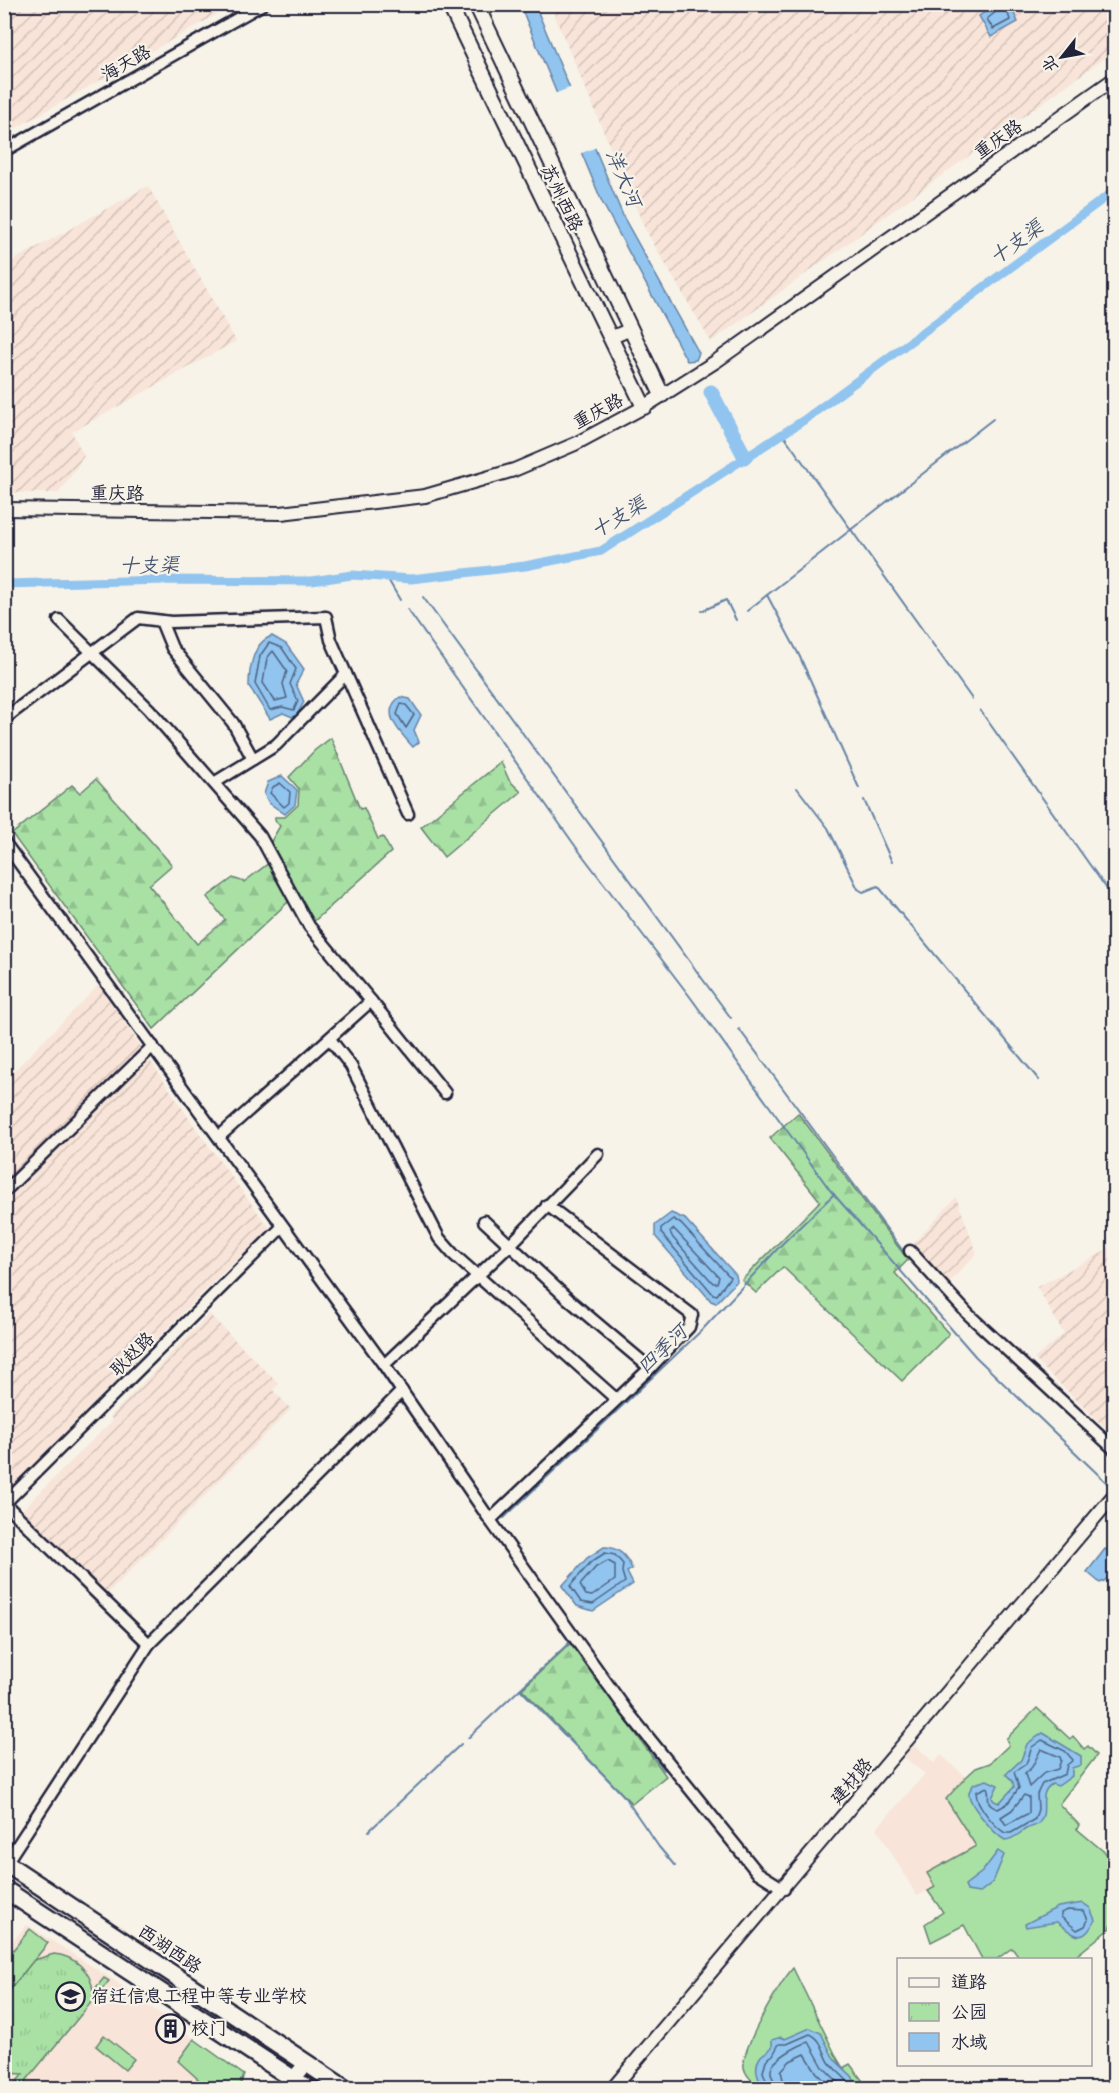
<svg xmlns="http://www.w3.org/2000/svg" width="1119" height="2093" font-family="'Shantell Sans','LXGW WenKai TC',sans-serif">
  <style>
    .built { fill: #f8e4d8 }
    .industrial { fill: url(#industrial-furrows) }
    .green { fill: #a9e1a5; stroke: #668270; stroke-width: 1.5 }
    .forest { fill: url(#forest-firs); stroke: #668270; stroke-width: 1.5 }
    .park { fill: url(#park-tufts); stroke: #668270; stroke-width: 1.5 }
    .water { fill: #91c4ee; stroke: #6583a6; stroke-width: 1.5 }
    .pier { fill: #f7f3e8 }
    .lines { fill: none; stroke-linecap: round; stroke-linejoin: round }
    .shore { stroke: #4e6383; stroke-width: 1.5 }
    .stream { stroke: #6583a6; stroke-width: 2 }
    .canal { stroke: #91c4ee; stroke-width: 9 }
    .river { stroke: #91c4ee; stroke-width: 15 }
    .minor-casing { stroke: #22223b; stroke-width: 15 }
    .tertiary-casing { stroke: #22223b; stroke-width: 16 }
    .secondary-casing { stroke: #22223b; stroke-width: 18 }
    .primary-casing { stroke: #22223b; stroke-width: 21 }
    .minor { stroke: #f7f3e8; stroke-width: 10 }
    .tertiary { stroke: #f7f3e8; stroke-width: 12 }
    .secondary { stroke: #f7f3e8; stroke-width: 14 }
    .primary { stroke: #f7f3e8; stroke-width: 16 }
    .labels { text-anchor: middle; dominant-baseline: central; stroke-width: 4.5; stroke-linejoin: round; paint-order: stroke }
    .street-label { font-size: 18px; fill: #22223b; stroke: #f7f3e8 }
    .poi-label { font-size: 18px; fill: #22223b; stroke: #f7f3e8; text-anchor: start }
    .water-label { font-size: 20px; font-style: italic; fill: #435371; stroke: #f7f3e8 }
  </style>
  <defs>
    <pattern id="industrial-furrows" width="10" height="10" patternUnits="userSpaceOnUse" patternTransform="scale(1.5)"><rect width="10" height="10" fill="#f8e4d8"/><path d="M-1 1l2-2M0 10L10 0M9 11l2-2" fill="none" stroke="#d4c3ba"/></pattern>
    <pattern id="forest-firs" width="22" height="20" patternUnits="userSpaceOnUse" patternTransform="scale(1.5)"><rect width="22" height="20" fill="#a9e1a5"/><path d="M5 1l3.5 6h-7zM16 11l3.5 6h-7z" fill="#91c18f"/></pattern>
    <pattern id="park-tufts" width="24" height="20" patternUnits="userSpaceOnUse" patternTransform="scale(1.5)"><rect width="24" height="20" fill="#a9e1a5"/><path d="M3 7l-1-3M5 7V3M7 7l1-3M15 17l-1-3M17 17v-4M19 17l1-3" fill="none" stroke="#91c18f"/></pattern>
  </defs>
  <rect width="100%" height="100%" fill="#f7f3e8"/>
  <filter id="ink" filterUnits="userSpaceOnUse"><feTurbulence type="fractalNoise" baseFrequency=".0167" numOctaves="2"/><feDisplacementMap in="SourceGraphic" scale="12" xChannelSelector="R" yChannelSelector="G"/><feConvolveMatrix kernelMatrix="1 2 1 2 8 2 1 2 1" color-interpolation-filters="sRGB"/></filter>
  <g filter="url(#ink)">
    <g class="built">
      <path d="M915,1745L934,1763L941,1755L966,1777L946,1799L976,1846L928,1873L935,1887L917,1896L877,1828L925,1774L904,1757Z"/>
      <path d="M27,1925L112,1979L244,2075L239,2088H5L4,1950Z"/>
    </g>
    <g class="industrial">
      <path d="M5,4H233V5L5,134Z"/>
      <path d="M550,5H1114V51L711,342L645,229Z"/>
      <path d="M148,186L236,341L72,432L84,456L59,493H5V265Z"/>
      <path d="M99,985L195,1127L270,1229L218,1277L5,1493L4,1081Z"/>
      <path d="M956,1197L977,1253L948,1284L913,1244Z"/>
      <path d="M1114,1243V1436L1034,1359L1064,1334L1037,1287L1105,1251Z"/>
      <path d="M209,1314L279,1384L273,1390L291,1409L107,1594L22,1510L113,1420L110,1417Z"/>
    </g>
    <g class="green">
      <path d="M1037,1708L1070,1739L1073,1736L1084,1749L1088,1746L1097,1755L1059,1804L1079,1825L1077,1829L1114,1860V1919L1109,1929L1071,1960L1020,1959L1012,1948L997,1959H982L964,1925L931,1942L925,1924L943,1912L928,1891L935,1887L927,1873L976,1846L946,1799L966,1777L976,1768L990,1763L1009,1745L1006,1739Z"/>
      <path d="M30,1929L48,1943L5,1996V1960Z"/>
      <path d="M793,1968L838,2060L843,2068L850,2064L868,2088H761C754,2083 745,2076 744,2067C741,2048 780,1983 793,1968Z"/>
      <path d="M104,2035L134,2059L125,2070L96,2046Z"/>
      <path d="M194,2039L244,2075L239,2088H208L178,2061Z"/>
    </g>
    <g class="forest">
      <path d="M331,738L360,809L364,808L378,839L383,837L391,852L312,923L271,851L270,843L280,826L275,820V817H285L298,805L299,789L289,777L315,750Z"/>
      <path d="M501,762L509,780L521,792L444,857L421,827Z"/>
      <path d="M96,779L172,865L149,885L197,944L225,920L207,897L233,878L244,882L269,863L289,901L154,1029L12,834L72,785L80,793Z"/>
      <path d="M798,1113L908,1260L895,1273L949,1334L902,1381L783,1267L756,1293L742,1280L820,1201L770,1138Z"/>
      <path d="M571,1643L666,1776L632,1804L522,1689Z"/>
    </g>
    <path class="park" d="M54,1954C75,1956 91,1971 93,1991L104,1978L109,1981L20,2088H14L12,2087L23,2074L5,2073V1996L34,1960Z"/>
    <g class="water">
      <path d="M997,4L1010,5L1018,22L991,37L979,16Z"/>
      <path d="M520,5H535L624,218L699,353L696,360L687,361L602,202Z"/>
      <path d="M272,636L286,644L304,669L296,684L304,702L295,718L283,713L270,719L249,686C249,669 253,642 272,636Z"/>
      <path d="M400,697L410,699L421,715L414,730L419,742L413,747C402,734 378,713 400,697Z"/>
      <path d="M282,776L297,790L295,805L285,814L269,803L264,794L268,782Z"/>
      <path d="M671,1213L685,1219L736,1275L737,1281L716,1303L711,1301L655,1236V1225Z"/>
      <path d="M1114,1544C1115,1557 1115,1578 1100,1583L1087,1572L1105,1549L1109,1551Z"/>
      <path d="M604,1547C619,1547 627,1556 632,1569L627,1572L633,1584L593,1611L577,1606L562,1586L587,1558Z"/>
      <path d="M1043,1733L1081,1756V1765L1072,1768V1776L1058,1786L1052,1784C1036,1794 1050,1811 1039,1823C1035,1827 1030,1827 1026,1829C1018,1834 1015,1839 1005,1840C995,1835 968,1804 969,1793C969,1790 972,1787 974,1784L987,1780L998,1785L992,1798L994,1801L999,1803L1014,1787L1013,1782L1006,1774L1021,1760L1027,1744Z"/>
      <path d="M998,1851L1004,1855L993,1882L979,1893L967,1891L965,1885L982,1872Z"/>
      <path d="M1083,1903L1090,1908L1095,1920C1083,1946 1074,1935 1057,1922L1026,1927L1025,1924L1058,1907Z"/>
      <path d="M810,2028L821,2033L834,2059L852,2076L858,2088H765C757,2080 753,2066 761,2056C764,2053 768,2052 772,2047V2040L781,2037L785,2039Z"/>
    </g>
    <path class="pier" d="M572,87L597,147L579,154L554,94Z"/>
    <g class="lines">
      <g class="shore">
        <path d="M998,4L997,11L987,19L993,29L1010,20L1005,4"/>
        <path d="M269,643L282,648L296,669L290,684L298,701L294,710L282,707L270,710L255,684L260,656Z"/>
        <path d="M273,651L287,671L283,684L287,698L275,701L263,683L267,658Z"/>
        <path d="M401,704L406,705L414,715L406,728L397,714Z"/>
        <path d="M280,783L290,792L289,803L284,807L270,793L273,787Z"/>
        <path d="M673,1219L681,1224L730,1277L717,1295L713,1294L661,1233V1228Z"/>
        <path d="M674,1229L719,1277L717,1283H713L673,1238L670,1232Z"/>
        <path d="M605,1553L615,1555L623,1564L622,1572L625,1582L593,1604L581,1602L570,1586L591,1562Z"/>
        <path d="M608,1561L615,1565V1580L592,1596L586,1595L580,1585L596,1567Z"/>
        <path d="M1042,1740L1065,1751L1073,1760L1067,1765L1065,1774L1042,1784L1037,1794L1038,1809L1035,1819L1011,1833H1005C995,1827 976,1805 976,1792L987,1787C992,1796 982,1804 998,1809L1007,1804L1019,1788L1014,1772L1026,1764L1032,1747Z"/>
        <path d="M1041,1749L1060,1757L1061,1760L1058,1769L1044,1773L1029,1787L1025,1774L1032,1767Z"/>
        <path d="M1024,1795L1029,1797V1813L1006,1825L1001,1817L1012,1810Z"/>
        <path d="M1068,1910L1084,1911L1088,1920L1085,1926L1077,1930L1061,1917V1913Z"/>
        <path d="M769,2088L763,2072L766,2060L773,2055L779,2044H787L810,2034C822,2039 823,2052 829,2062C836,2072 847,2077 852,2088"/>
        <path d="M776,2088C776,2082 770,2076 771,2070C772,2059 799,2045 809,2042L823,2067L844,2088"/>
        <path d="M785,2088L781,2071L790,2061L805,2054L817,2073L833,2088"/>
      </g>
      <g class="stream">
        <path d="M782,433L972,699"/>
        <path d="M386,576L400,600"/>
        <path d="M767,595L993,419"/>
        <path d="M423,597L731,1018"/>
        <path d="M408,610L576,847L691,998L830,1190L976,1357L1107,1483"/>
        <path d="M702,611L726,600L736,620"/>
        <path d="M747,611L767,595L799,655L859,788"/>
        <path d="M980,710L1114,899"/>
        <path d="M797,788L828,828L858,889L863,892L878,886L1039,1080"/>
        <path d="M864,800L892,862"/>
        <path d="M65,934L144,1044"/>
        <path d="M739,1029L906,1255"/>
        <path d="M153,1057L219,1148"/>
        <path d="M228,1160L274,1224"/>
        <path d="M283,1237L347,1325"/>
        <path d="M931,1285L965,1318"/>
        <path d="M376,1365L393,1390"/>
        <path d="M402,1403L461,1487"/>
        <path d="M504,1518L702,1330L783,1243L834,1194"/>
        <path d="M520,1689L623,1795L659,1847L675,1866"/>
        <path d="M632,1726L664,1770"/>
        <path d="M468,1738L571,1641"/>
        <path d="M369,1831L461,1744"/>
      </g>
      <path class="canal" d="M4,584L167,580L312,581L352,575L411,579L525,566L601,551L804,420L1114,191"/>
      <path class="river" d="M711,392L745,457"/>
      <defs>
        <g id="minor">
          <path d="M4,151L263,4"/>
          <path d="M59,620L149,709L260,836L309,926L371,1001L220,1136"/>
          <path d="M161,621L172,648L233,723L253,759"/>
          <path d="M4,719L138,618L171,622L326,617L331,640L408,814"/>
          <path d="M214,783L276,745L346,674"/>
          <path d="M4,842L384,1365L490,1520L627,1711L757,1872L784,1889"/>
          <path d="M371,1001L445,1093"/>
          <path d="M330,1039L351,1066L439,1238L453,1254L616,1399"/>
          <path d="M4,1192L153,1046"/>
          <path d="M484,1221L568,1299L650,1368"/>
          <path d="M910,1251L969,1315L1114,1449"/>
          <path d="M384,1365L511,1244L598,1154"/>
          <path d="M4,1503L149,1644"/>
          <path d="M4,1504L282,1227"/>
          <path d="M490,1520L650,1368L689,1327L692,1315L547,1205"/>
          <path d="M6,1863L149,1644L402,1391"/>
        </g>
        <g id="tertiary">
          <path d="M610,338L631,329"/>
          <path d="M4,509L281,513L425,496L514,470L575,444L644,407L715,362L1114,79"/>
          <path d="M613,2088L1114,1495"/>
        </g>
        <g id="secondary">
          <path d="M449,4L644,407"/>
          <path d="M476,4L662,395"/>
          <path d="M285,2088L307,2063"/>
        </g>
        <g id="primary">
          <path d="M4,1862L344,2088"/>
          <path d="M4,1889L307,2088"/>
        </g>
      </defs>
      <use href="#minor" class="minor-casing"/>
      <use href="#tertiary" class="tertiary-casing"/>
      <use href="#secondary" class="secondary-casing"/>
      <use href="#primary" class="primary-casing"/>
      <use href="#minor" class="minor"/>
      <use href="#tertiary" class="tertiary"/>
      <use href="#secondary" class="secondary"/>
      <use href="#primary" class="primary"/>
    </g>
  </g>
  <defs>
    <symbol id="school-ring" viewBox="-11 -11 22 22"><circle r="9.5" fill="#f7f3e8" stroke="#22223b" stroke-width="1.5"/><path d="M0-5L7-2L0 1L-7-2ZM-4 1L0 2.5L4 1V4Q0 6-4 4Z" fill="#22223b"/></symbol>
    <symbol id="building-ring" viewBox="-11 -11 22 22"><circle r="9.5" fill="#f7f3e8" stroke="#22223b" stroke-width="1.5"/><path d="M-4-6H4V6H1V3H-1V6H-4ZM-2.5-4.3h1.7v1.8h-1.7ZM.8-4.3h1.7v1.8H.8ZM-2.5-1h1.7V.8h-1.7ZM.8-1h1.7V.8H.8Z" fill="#22223b"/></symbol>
  </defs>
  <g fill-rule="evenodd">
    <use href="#school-ring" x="54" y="1980" width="33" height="33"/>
    <use href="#building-ring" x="154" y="2012" width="33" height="33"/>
  </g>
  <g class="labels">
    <g class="street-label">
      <text transform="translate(126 63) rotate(-30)">海天路</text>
      <text transform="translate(998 139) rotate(-35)">重庆路</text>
      <text transform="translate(562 198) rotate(64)">苏州西路</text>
      <text transform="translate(598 411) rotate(-28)">重庆路</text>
      <text transform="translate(117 493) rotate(1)">重庆路</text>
      <text transform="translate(132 1354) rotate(-45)">耿赵路</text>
      <text transform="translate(851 1781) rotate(-50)">建材路</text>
      <text transform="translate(170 1949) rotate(34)">西湖西路</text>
    </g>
    <g class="poi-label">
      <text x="91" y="1996">宿迁信息工程中等专业学校</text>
      <text x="191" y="2028">校门</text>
    </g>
    <g class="water-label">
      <text transform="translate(624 178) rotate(67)">洋大河</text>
      <text transform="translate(1016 242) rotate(-36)">十支渠</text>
      <text transform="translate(618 517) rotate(-31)">十支渠</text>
      <text transform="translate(149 565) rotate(-1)">十支渠</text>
      <text transform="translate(662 1349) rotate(-44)">四季河</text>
    </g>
  </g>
  <rect width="1119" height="2093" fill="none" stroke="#f7f3e8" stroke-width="24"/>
  <rect x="12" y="12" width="1095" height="2069" fill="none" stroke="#22223b" stroke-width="2" filter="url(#ink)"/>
  <rect x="897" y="1958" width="195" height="108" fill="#f7f3e8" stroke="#a29fa3" stroke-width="1.5"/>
  <rect x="909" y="1978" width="30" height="9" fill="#f7f3e8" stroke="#a29fa3" stroke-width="1.5"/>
  <text x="951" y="1988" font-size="18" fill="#22223b">道路</text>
  <rect x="909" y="2003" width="30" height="18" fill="url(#park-tufts)" stroke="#a29fa3" stroke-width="1.5"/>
  <text x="951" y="2018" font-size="18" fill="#22223b">公园</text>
  <rect x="909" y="2033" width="30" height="18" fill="#91c4ee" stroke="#a29fa3" stroke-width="1.5"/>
  <text x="951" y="2048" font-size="18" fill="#22223b">水域</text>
  <g transform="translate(1062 57) rotate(239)" stroke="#f7f3e8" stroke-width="4.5" paint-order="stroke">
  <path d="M0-4.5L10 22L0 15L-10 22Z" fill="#22223b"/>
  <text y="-9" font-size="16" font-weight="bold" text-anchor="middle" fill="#22223b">北</text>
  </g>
</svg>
